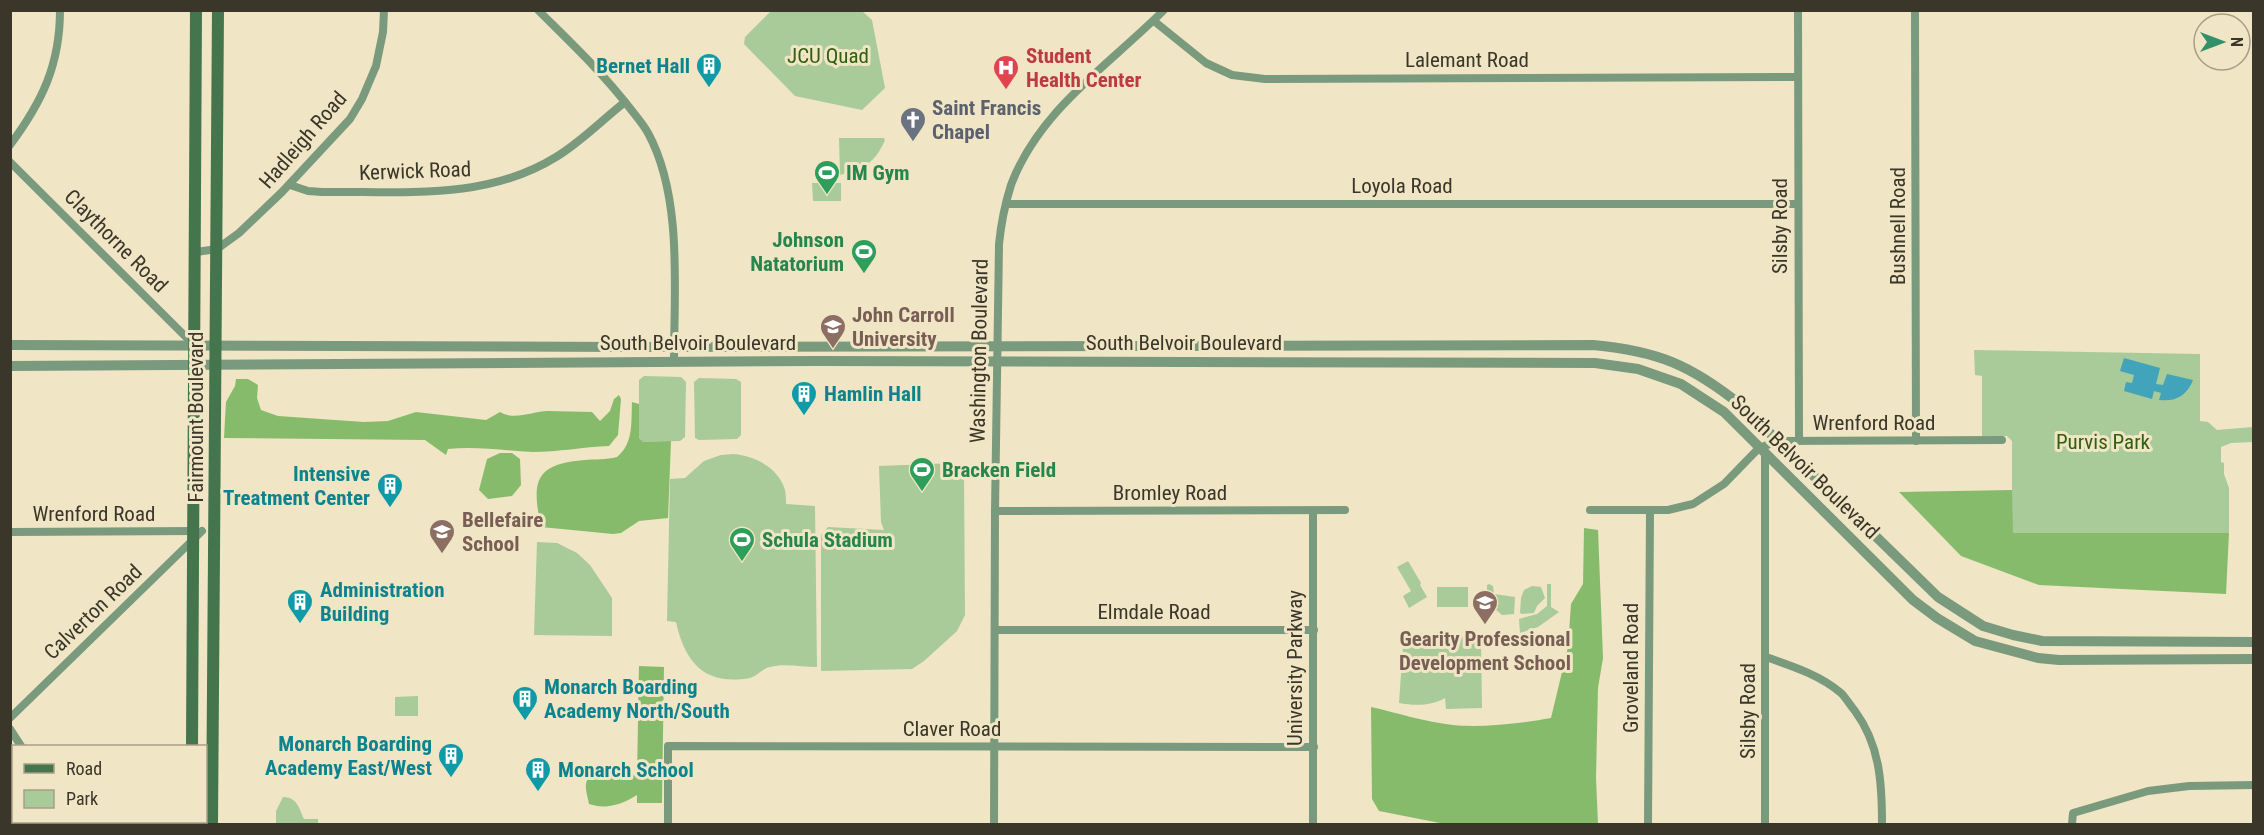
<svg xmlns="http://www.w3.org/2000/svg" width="2264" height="835" font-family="'Roboto Condensed',sans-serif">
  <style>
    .green { fill: #a9ca99 }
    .forest { fill: #87bb6c }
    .water { fill: #41a4bb }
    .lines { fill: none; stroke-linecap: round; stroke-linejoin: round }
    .minor { stroke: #7a9a7e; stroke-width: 8 }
    .tertiary { stroke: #7a9a7e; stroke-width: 10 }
    .secondary { stroke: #44754d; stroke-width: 12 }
    .labels { text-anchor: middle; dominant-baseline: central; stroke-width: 6; stroke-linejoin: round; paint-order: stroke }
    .park-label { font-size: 21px; fill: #30600e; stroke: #f0e5c4 }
    .health-label { font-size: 21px; font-weight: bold; fill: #be3a42; stroke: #f0e5c4; text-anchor: start }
    .street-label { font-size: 21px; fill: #3a3629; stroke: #f0e5c4 }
    .culture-label { font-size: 21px; font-weight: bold; fill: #0d838f; stroke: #f0e5c4; text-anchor: start }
    .worship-label { font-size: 21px; font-weight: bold; fill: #5b616d; stroke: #f0e5c4; text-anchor: start }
    .leisure-label { font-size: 21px; font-weight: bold; fill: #27864d; stroke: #f0e5c4; text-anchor: start }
    .education-label { font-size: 21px; font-weight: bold; fill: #785e54; stroke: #f0e5c4; text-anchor: start }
  </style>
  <rect width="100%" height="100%" fill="#f0e5c4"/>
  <g class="green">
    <path d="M771,11H862L872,20L885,88L862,110L795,96L744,44L745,37Z"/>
    <path d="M839,138H884L885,140C875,163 864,169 840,175Z"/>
    <path d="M812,183H841V201H813Z"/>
    <path d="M1974,350L2200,354V421L2208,422L2217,430L2253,427V442L2231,443L2221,447V462L2224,463V474L2229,488V533H2012V441L2007,436H1982V376L1975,375Z"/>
    <path d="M644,376L681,377L686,382L685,437L680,441L642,442L639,438V380Z"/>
    <path d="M699,378L736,379L741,382V435L737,439L699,440L695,438L694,382Z"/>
    <path d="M734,454C755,456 779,468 785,490C786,495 786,500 786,504L815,506L817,667C802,667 784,663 770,667C763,668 757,676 750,678C705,686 685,663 676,622L667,621L670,479L685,478L704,461L721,455Z"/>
    <path d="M956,463L964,476L965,615L957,631L924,661L912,669L821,671V535L828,527L884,530L881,522L879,466Z"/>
    <path d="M537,542L557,543L577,553L590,565L612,598V636L534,635Z"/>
    <path d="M1408,561L1421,583L1420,585L1427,597L1409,608L1403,596L1411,591L1397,567Z"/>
    <path d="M1489,584L1493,586L1494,594L1515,597L1514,614L1502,615L1495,609L1489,608L1487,604V585Z"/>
    <path d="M1547,584H1551V607L1559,612L1538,627L1520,633L1519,619L1537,614L1547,606Z"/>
    <path d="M1532,586L1541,587L1545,598L1537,606L1534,613L1522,614L1520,613L1521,598L1524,590Z"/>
    <rect x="1437" y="587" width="31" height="20"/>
    <path d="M1418,633L1462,636L1464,641H1481L1482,708L1446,709L1445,698C1431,706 1415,706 1399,703L1403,646Z"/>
    <path d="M418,696V716H395V697Z"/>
    <path d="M283,797C297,797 299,808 304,819H318V824H276V811Z"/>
  </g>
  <g class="forest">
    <path d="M236,379H248L258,385L257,398L261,410L278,416L364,422L388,421L416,412L486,420L500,412C514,421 533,411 548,411C563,411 578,412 592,412L600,421L610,411L614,399L619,395L621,399L618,435L609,446C584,447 558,452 533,452C505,451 477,446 448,449L446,455L425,440L224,438L226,402L235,386Z"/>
    <path d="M632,402L639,404V438L643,442L671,441L668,518L639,521L621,533L613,534L541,527C532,483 533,464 584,460C595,459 606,460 617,457C634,443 631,422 632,402Z"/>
    <path d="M500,453H512L520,459L521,485L512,496L488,499L479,490L487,459Z"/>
    <path d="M2012,490L2013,533H2229L2226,594L2039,585L1961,556L1899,492Z"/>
    <path d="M1584,528L1598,530L1603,658L1598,688L1596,778L1598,824H1445L1379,811L1372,799L1371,707C1398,713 1425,722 1453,725C1482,728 1523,723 1551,718L1568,647L1571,604L1583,584Z"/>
    <path d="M639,666L664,667L662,803H637V795C623,804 606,810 589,804C588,798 585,790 586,784C588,771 610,763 622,767C629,769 633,775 637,778Z"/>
  </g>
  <path class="water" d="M2124,358L2160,368L2156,384L2163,385L2167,374L2193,380C2187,396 2175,402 2159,400L2161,393L2154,391L2152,399L2124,391L2126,382L2132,383L2134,375L2120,371Z"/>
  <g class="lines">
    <g class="minor">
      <path d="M538,10C570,42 602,72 629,107C635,115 643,124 648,133C683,197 674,291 674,362"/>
      <path d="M1798,10L1799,441"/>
      <path d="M1915,10L1916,441"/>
      <path d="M1154,21L1206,63L1232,75L1265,79L1798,77"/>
      <path d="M10,145C42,102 60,65 60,10"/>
      <path d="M10,162L195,346"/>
      <path d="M290,185L308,191L322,192C403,191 485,201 556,157C581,142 602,120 625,102"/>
      <path d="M1006,204H1798"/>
      <path d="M196,252L217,249L239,233L282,192L350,119L362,99L376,66L383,32L384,10"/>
      <path d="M1765,453V824"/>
      <path d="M1590,510H1668L1693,504L1724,484L1759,448L1778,441L2002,440"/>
      <path d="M995,511L1345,510"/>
      <path d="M10,532L196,531"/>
      <path d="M995,630H1314"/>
      <path d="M1766,657C1792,666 1820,675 1841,693C1846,698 1850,705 1855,711C1880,745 1882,783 1882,824"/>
      <path d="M10,718L202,531"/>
      <path d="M10,729L21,746"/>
      <path d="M51,822V824"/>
      <path d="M668,824V746L1314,747"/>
      <path d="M994,824L995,511L999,244C1001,224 1005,204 1011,185C1039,110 1109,65 1164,10"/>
      <path d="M1313,824V511"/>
      <path d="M1648,824L1650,511"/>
      <path d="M2072,824L2073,813L2148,791L2189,786L2254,785"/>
    </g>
    <g class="tertiary">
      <path d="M10,345L627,347L1593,345C1658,351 1691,365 1742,406L1938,597L1983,626L2013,635L2042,641L2254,642"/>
      <path d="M10,366L818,361L1595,363L1638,369L1681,384L1724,412L1913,600L1937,618L1975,641L2038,658L2059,660L2254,659"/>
    </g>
    <g class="secondary">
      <path d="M192,746L196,10"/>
      <path d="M190,824L191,822"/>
      <path d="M212,824L218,10"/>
    </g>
  </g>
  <defs>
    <symbol id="building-pin" viewBox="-11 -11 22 30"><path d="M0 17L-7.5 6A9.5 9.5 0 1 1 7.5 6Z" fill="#0f9aa8" stroke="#f0e5c4"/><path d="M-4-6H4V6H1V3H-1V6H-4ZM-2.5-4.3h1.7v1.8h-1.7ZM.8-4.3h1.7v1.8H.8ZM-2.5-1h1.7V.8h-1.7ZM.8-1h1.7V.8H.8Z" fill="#fff"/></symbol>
    <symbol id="hospital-pin" viewBox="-11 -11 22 30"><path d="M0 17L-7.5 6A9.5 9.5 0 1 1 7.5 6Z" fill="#e0444e" stroke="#f0e5c4"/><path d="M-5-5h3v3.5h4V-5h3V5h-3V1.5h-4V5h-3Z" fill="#fff"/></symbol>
    <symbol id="church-pin" viewBox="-11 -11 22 30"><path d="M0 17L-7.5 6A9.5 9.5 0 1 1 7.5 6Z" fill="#6b7280" stroke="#f0e5c4"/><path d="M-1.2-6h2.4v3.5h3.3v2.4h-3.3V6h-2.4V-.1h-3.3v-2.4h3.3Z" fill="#fff"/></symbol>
    <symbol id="stadium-pin" viewBox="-11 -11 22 30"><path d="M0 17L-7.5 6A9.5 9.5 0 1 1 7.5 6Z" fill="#2e9e5b" stroke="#f0e5c4"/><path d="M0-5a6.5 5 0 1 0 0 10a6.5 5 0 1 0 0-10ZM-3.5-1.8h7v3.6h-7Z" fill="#fff"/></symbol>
    <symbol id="university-pin" viewBox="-11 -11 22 30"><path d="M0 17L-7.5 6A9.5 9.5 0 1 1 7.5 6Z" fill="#8d6e63" stroke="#f0e5c4"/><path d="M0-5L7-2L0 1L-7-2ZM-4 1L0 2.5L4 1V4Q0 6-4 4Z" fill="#fff"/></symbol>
    <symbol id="school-pin" viewBox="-11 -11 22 30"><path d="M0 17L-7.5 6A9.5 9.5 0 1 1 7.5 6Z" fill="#8d6e63" stroke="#f0e5c4"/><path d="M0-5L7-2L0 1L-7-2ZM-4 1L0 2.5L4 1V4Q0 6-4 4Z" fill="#fff"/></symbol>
  </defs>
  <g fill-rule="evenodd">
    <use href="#building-pin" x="694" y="51" width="30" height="40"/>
    <use href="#hospital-pin" x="991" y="53" width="30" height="40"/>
    <use href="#church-pin" x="898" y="105" width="30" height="40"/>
    <use href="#stadium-pin" x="812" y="158" width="30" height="40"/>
    <use href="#stadium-pin" x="849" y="237" width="30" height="40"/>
    <use href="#university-pin" x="818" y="312" width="30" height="40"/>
    <use href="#building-pin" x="789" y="379" width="30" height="40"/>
    <use href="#stadium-pin" x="907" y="455" width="30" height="40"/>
    <use href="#building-pin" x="375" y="471" width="30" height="40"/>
    <use href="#school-pin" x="427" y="517" width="30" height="40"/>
    <use href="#stadium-pin" x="727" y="525" width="30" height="40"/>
    <use href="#building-pin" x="285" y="587" width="30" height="40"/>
    <use href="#school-pin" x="1470" y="588" width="30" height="40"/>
    <use href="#building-pin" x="510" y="684" width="30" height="40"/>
    <use href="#building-pin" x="436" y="741" width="30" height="40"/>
    <use href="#building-pin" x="523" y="755" width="30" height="40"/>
  </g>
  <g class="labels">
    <g class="park-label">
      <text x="828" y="56">JCU Quad</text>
      <text x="2103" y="442">Purvis Park</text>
    </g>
    <g class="health-label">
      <text x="1026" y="56">Student<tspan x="1026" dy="24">Health Center</tspan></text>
    </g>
    <g class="street-label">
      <text x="1467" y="60">Lalemant Road</text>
      <text transform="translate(303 140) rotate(-49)">Hadleigh Road</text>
      <text transform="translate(415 171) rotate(-2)">Kerwick Road</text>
      <text x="1402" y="186">Loyola Road</text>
      <text transform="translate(1780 226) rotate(-90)">Silsby Road</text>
      <text transform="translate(1898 226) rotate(-90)">Bushnell Road</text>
      <text transform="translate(116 241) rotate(45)">Claythorne Road</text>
      <text x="698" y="343">South Belvoir Boulevard</text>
      <text x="1184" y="343">South Belvoir Boulevard</text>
      <text transform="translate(979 351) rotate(-89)">Washington Boulevard</text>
      <text transform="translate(196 417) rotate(-90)">Fairmount Boulevard</text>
      <text x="1874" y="423">Wrenford Road</text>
      <text transform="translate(1805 467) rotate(44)">South Belvoir Boulevard</text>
      <text x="1170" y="493">Bromley Road</text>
      <text x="94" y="514">Wrenford Road</text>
      <text transform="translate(93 612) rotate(-44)">Calverton Road</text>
      <text x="1154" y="612">Elmdale Road</text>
      <text transform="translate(1295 668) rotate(-90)">University Parkway</text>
      <text transform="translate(1631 668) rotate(-90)">Groveland Road</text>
      <text transform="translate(1748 711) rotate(-90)">Silsby Road</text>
      <text x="952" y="729">Claver Road</text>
    </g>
    <g class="culture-label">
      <text x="690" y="66" text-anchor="end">Bernet Hall</text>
      <text x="824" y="394">Hamlin Hall</text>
      <text x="370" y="474" text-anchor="end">Intensive<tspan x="370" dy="24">Treatment Center</tspan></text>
      <text x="320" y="590">Administration<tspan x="320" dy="24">Building</tspan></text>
      <text x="544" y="687">Monarch Boarding<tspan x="544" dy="24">Academy North/South</tspan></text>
      <text x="432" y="744" text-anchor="end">Monarch Boarding<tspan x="432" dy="24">Academy East/West</tspan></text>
      <text x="558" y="770">Monarch School</text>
    </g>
    <g class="worship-label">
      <text x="932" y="108">Saint Francis<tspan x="932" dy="24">Chapel</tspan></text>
    </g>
    <g class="leisure-label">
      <text x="846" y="173">IM Gym</text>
      <text x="844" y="240" text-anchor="end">Johnson<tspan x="844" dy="24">Natatorium</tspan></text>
      <text x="942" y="470">Bracken Field</text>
      <text x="762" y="540">Schula Stadium</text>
    </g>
    <g class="education-label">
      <text x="852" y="315">John Carroll<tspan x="852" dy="24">University</tspan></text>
      <text x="462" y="520">Bellefaire<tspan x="462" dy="24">School</tspan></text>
      <text x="1485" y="639" text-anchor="middle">Gearity Professional<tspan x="1485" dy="24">Development School</tspan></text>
    </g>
  </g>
  <rect width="2264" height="835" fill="none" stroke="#3a3629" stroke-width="24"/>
  <rect x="12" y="745" width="195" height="78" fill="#f0e5c4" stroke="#a79f86" stroke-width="1.5"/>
  <rect x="24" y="764" width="30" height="9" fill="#44754d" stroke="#a79f86" stroke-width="1.5"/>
  <text x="66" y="775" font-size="18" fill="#3a3629">Road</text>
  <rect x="24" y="790" width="30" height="18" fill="#a9ca99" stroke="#a79f86" stroke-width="1.5"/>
  <text x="66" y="805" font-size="18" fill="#3a3629">Park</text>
  <g transform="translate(2222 42) rotate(90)"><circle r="28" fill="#f0e5c4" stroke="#a79f86" stroke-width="1.5"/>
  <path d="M0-4.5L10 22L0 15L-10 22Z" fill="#31916b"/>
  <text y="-9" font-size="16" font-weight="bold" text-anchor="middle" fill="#3a3629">N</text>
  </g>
</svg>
